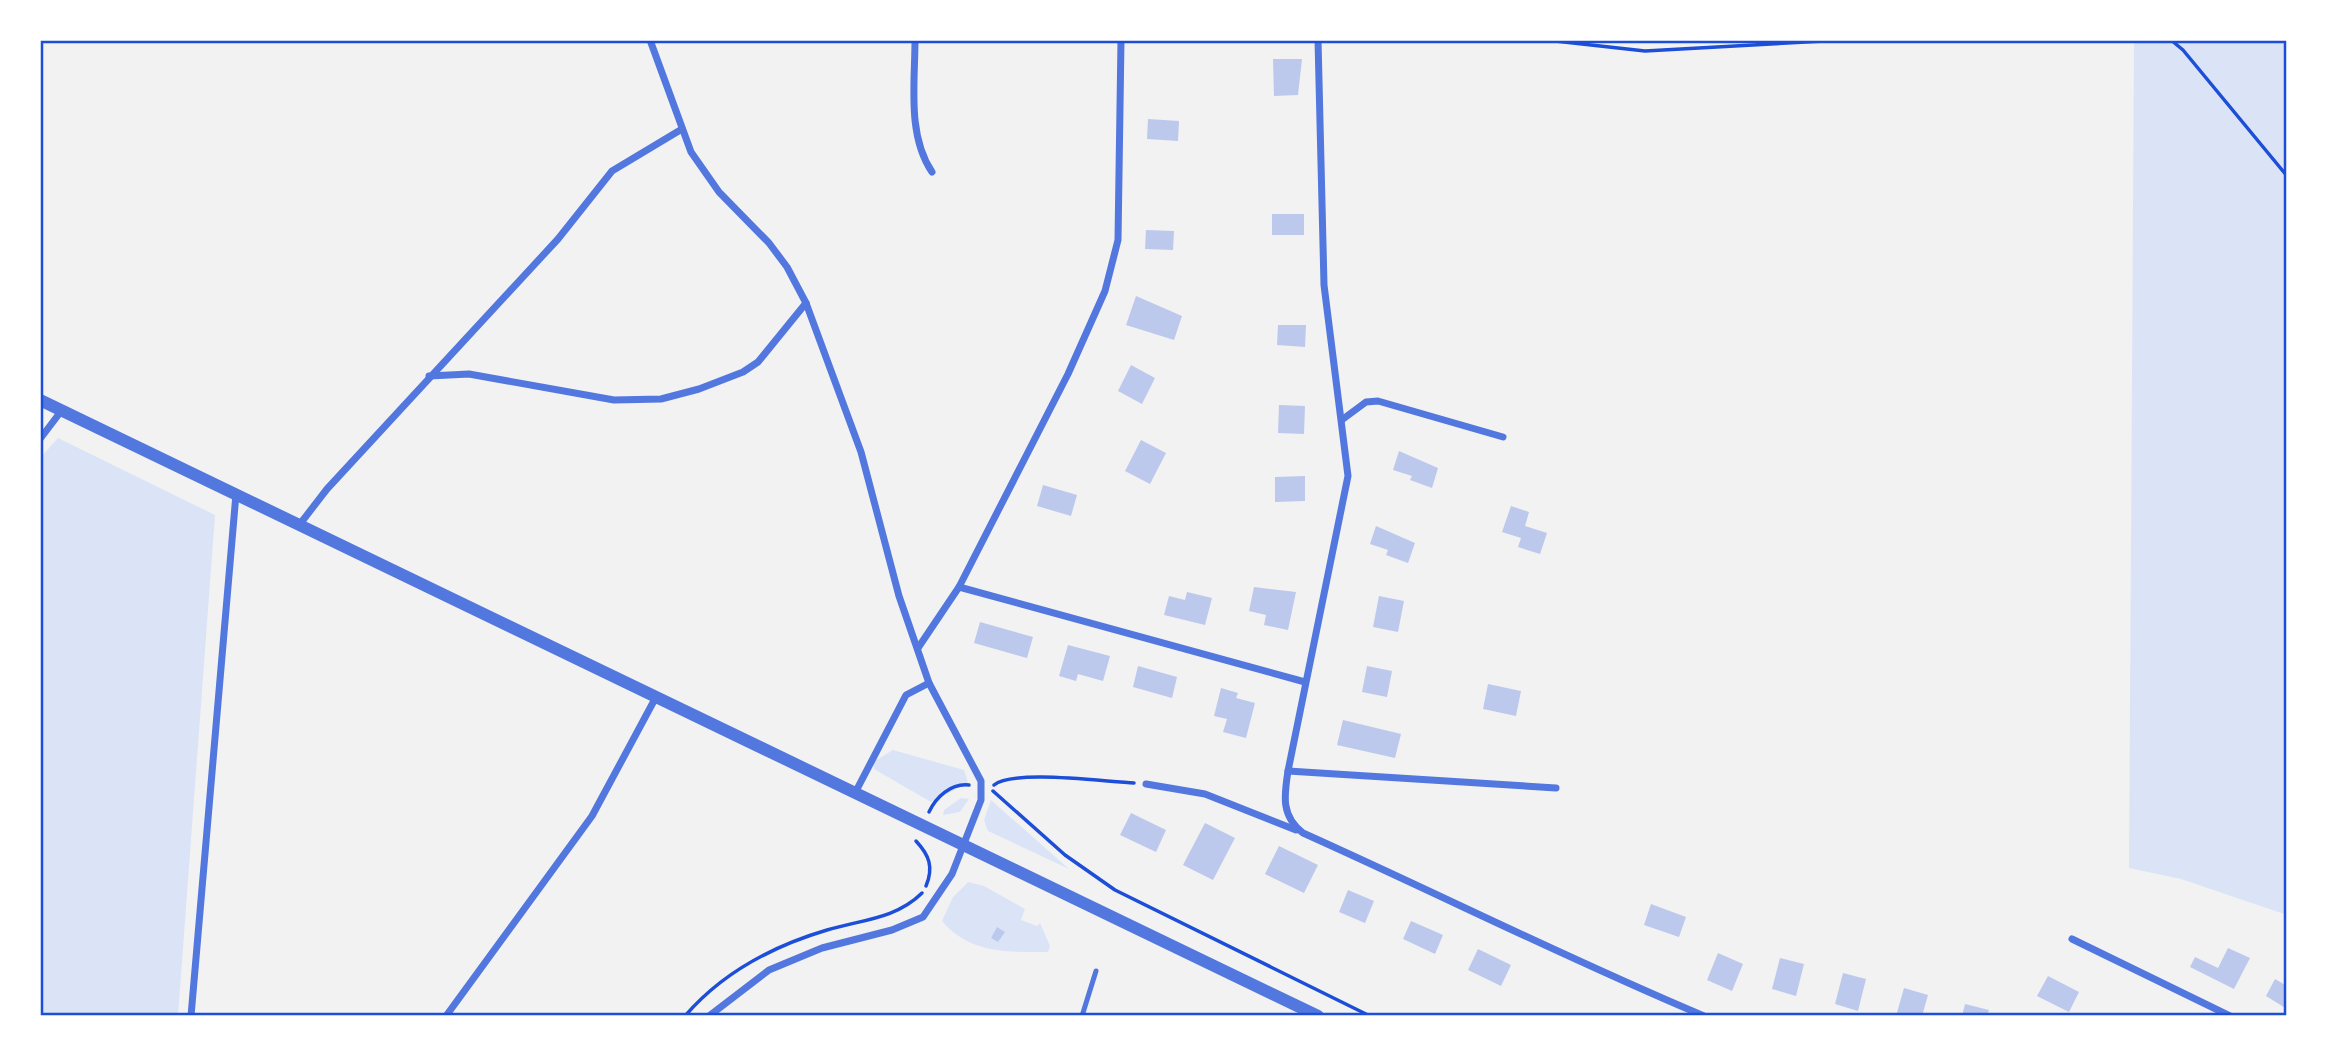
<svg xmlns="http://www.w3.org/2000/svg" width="2327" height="1056" font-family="Montserrat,sans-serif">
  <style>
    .green { fill: #dbe4f7 }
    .building { fill: #bdc9ec }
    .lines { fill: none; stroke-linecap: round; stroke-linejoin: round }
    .path { stroke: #1d4ed8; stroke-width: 3.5 }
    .service { stroke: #5277de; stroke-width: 5 }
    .minor { stroke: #5277de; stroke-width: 7 }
    .tertiary { stroke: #5277de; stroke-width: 12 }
    .neatline { fill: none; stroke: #1d4ed8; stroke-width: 2.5 }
  </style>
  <rect width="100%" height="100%" fill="#f2f2f2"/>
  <g class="green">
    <path d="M2134,40H2287V915L2181,879L2129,868Z"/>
    <path d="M58,438L215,515L178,1016H40V458Z"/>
    <path d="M893,750L964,770L968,783L931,802L874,769L873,762Z"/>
    <path d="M961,798L969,799L960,812L943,815L944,810Z"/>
    <path d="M991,800L1069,869L988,831L984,820Z"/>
    <path d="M968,882L984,886L1025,909L1021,920L1037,926L1040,923L1050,946L1048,952C1007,952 970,954 942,921L953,897Z"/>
  </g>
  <g class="building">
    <path d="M1273,59H1302L1298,95L1274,96Z"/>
    <path d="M1148,119L1179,121L1178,141L1147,139Z"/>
    <rect x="1272" y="214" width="32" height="21"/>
    <path d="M1146,230L1174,231L1173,250L1145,249Z"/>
    <path d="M1136,296L1182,316L1174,340L1126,325Z"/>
    <path d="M1278,325H1306L1305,347L1277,345Z"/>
    <path d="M1131,365L1155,378L1142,404L1118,391Z"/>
    <path d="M1279,405L1305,406L1304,434L1278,433Z"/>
    <path d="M1141,440L1166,453L1150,484L1125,471Z"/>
    <path d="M1399,451L1438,468L1432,488L1410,480L1412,476L1393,470Z"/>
    <path d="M1305,476V501L1275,502V477Z"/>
    <path d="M1043,485L1077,495L1071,516L1037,506Z"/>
    <path d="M1511,506L1529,512L1525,526L1547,533L1540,554L1518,547L1521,538L1502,532Z"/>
    <path d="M1376,526L1415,543L1408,563L1386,555L1388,550L1370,544Z"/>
    <path d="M1254,587L1296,592L1288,630L1264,625L1266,615L1249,611Z"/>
    <path d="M1187,592L1212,598L1205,625L1164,615L1169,596L1185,600Z"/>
    <path d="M1379,596L1404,601L1398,632L1373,627Z"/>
    <path d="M980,622L1033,637L1027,658L974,643Z"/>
    <path d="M1068,645L1110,656L1103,681L1078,674L1076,681L1059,676Z"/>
    <path d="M1138,666L1177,677L1172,698L1133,687Z"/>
    <path d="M1367,666L1392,671L1387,697L1362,692Z"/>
    <path d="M1488,684L1521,691L1516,716L1483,709Z"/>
    <path d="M1221,688L1238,693L1236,698L1255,703L1246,738L1223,732L1227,719L1214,716Z"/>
    <path d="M1343,720L1401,734L1395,758L1337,745Z"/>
    <path d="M1131,813L1166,830L1156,852L1120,835Z"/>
    <path d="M1205,823L1235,838L1213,880L1183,865Z"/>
    <path d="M1279,846L1318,865L1304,893L1265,874Z"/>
    <path d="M1348,890L1374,901L1365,923L1339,912Z"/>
    <path d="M1651,904L1686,917L1679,937L1644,925Z"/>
    <path d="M1411,921L1443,935L1435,954L1403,939Z"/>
    <path d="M997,927L1005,932L998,942L991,938Z"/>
    <path d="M2228,948L2250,958L2234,989L2190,967L2195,957L2218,968Z"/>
    <path d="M1478,949L1511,965L1501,986L1468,970Z"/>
    <path d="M1718,953L1743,964L1732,991L1707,980Z"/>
    <path d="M1780,958L1804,964L1796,996L1772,989Z"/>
    <path d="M1843,973L1866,979L1858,1011L1835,1004Z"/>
    <path d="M2048,976L2079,992L2069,1012L2037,996Z"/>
    <path d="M2275,979L2287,986V1009L2266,996Z"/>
    <path d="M1904,988L1928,995L1922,1016H1896Z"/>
    <path d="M1965,1004L1989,1010L1987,1016H1962Z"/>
  </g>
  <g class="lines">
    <g class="path">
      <path d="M1546,40L1645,51L1843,40"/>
      <path d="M2171,40L2183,50L2287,176"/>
      <path d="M994,785C1013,769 1106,782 1134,783"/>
      <path d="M993,791L1065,855L1115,890L1370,1016"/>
      <path d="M929,812C936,797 951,783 969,785"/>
      <path d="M916,841C929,855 934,867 926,886"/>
      <path d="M685,1016C722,973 773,946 827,930C860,920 896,919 922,893"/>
    </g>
    <path class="service" d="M1082,1016L1096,971"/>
    <g class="minor">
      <path d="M650,40L691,152L719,192L769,243L787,267L806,303L861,452L899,596L929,683L981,781V800L952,874L923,917L892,930L822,948L769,970L709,1016"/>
      <path d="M915,40C915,83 907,135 932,172"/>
      <path d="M1318,40L1324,285L1348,476L1288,771C1284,796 1281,816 1303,833C1437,893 1568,959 1704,1016"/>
      <path d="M429,376L469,374L614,400L661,399L699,389L743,372L758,362L806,303"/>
      <path d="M1343,419L1366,402L1378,401L1503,437"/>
      <path d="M40,439L62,410"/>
      <path d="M300,524L327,489L558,239L612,171L682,129"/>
      <path d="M959,587L1305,682"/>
      <path d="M918,648L959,587L1068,374L1105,291L1118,240L1121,40"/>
      <path d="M1288,771L1556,788"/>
      <path d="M1146,784L1205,794L1296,830"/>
      <path d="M855,793L906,695L929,683"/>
      <path d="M2072,939L2230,1016"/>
      <path d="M191,1016L236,494"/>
      <path d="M446,1016L592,816L656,697"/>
    </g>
    <path class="tertiary" d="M40,400L1318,1016"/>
  </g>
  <rect width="2327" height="1056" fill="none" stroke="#ffffff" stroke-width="84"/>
  <rect x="42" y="42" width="2243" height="972" class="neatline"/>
</svg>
